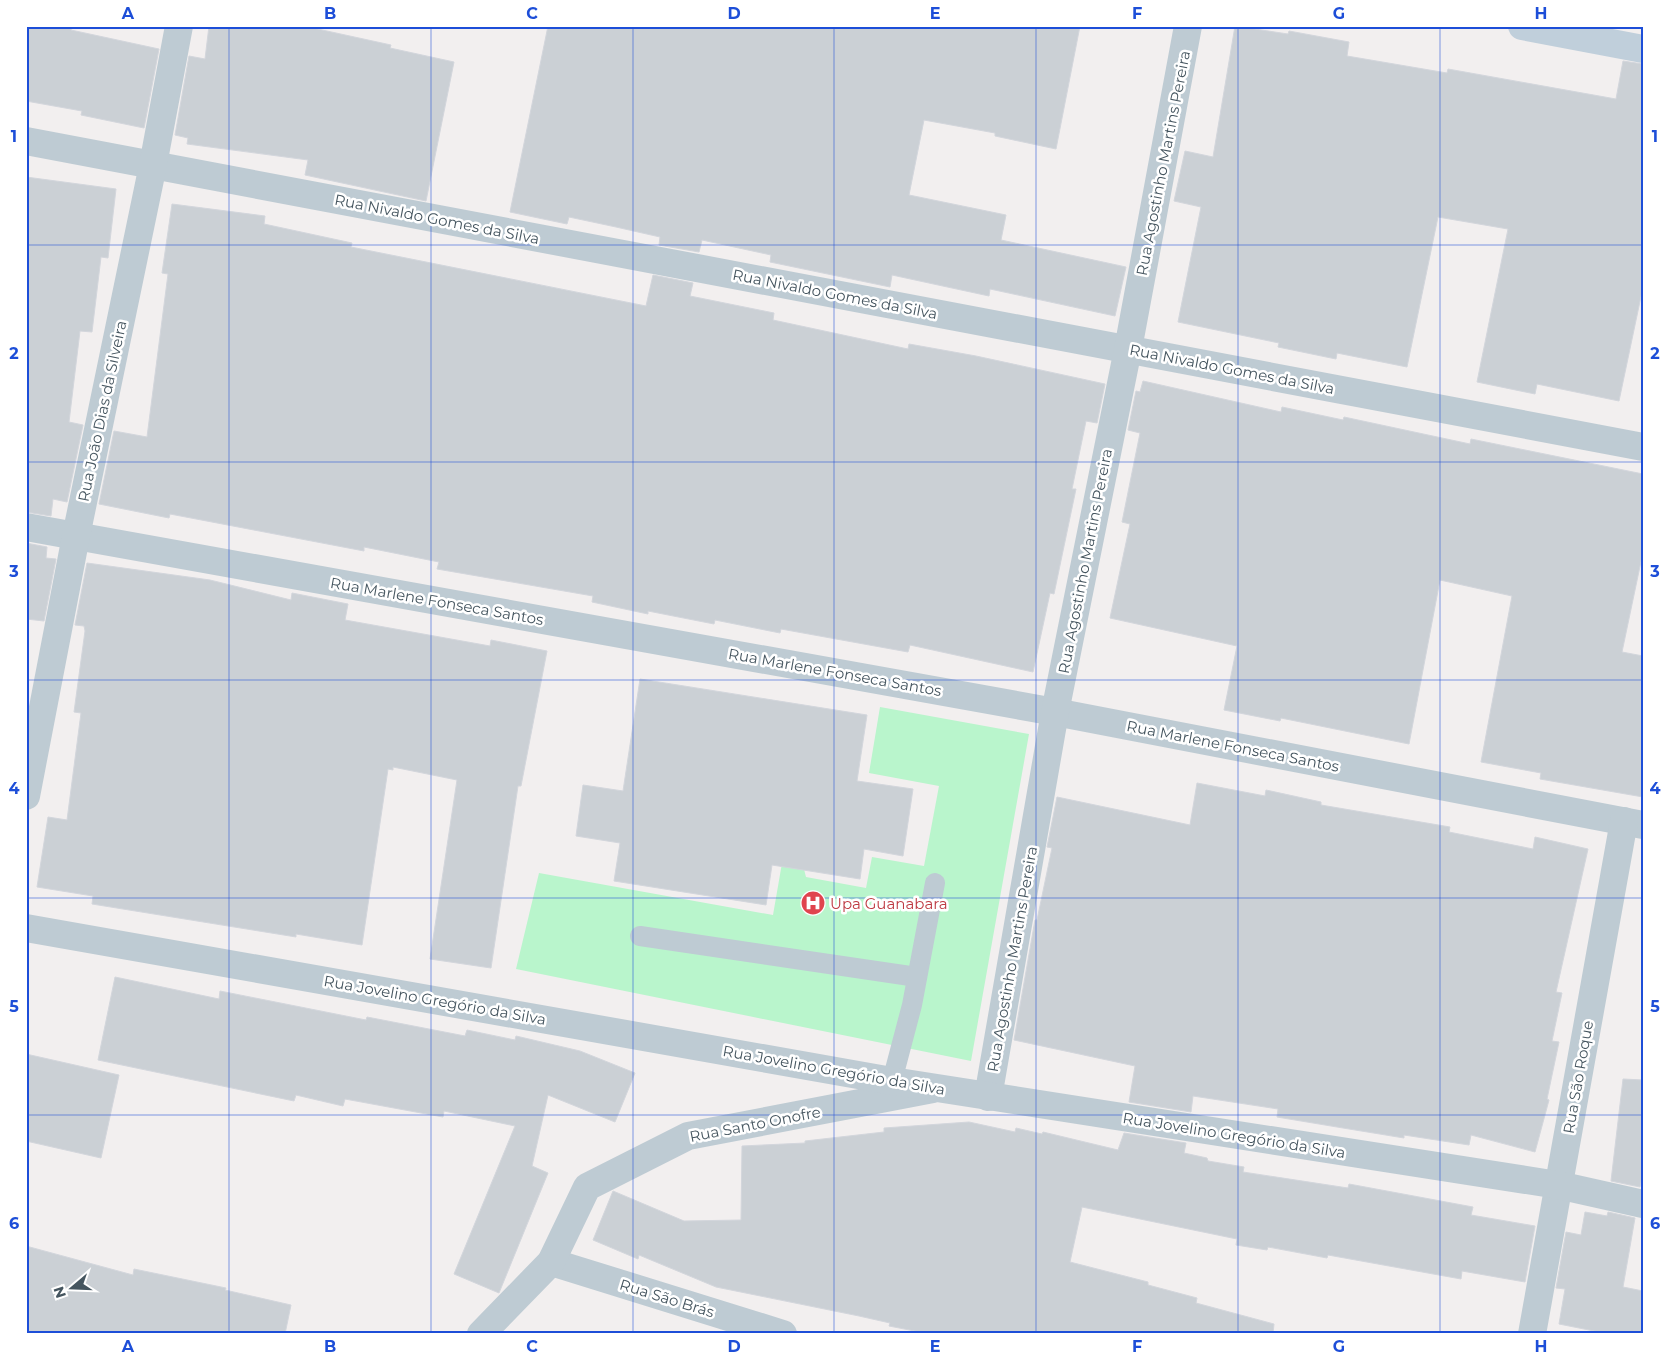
<svg xmlns="http://www.w3.org/2000/svg" width="1669" height="1360" font-family="Montserrat,sans-serif">
  <style>
    .green { fill: #b9f5cc }
    .building { fill: #cbd0d5; stroke: #d3d6dc }
    .lines { fill: none; stroke-linecap: round; stroke-linejoin: round }
    .service { stroke: #becbd3; stroke-width: 20 }
    .minor { stroke: #becbd3; stroke-width: 28 }
    .tertiary { stroke: #becbd3; stroke-width: 28 }
    .secondary { stroke: #c0cfdb; stroke-width: 28 }
    .grid { fill: none; stroke: #1d4ed8; stroke-width: 1; stroke-opacity: 0.55 }
    .labels { text-anchor: middle; dominant-baseline: central; stroke-width: 5; stroke-linejoin: round; paint-order: stroke }
    .street-label { font-size: 15px; fill: #45555f; stroke: #fff }
    .health-label { font-size: 15px; fill: #be3a42; stroke: #fff; text-anchor: start }
    .neatline { fill: none; stroke: #1d4ed8; stroke-width: 2 }
    .grid-label { font-size: 16px; text-anchor: middle; font-weight: bold; fill: #1d4ed8 }
  </style>
  <rect width="100%" height="100%" fill="#f2efef"/>
  <path class="green" d="M880,707L1029,734L971,1061L516,969L539,873L773,915L786,840L797,842L806,877L866,888L872,857L924,866L939,786L869,773Z"/>
  <g class="building">
    <path d="M26,26H72L71,30L159,49L144,128L81,115L82,111L26,101Z"/>
    <path d="M209,26H304L391,45L390,48L454,62L426,201L305,175L308,160L187,144L188,138L175,135L189,56L205,59Z"/>
    <path d="M548,26H1080L1056,149L995,136V133L924,120L909,195L1006,215L1001,240L1126,267L1115,316L990,289L989,296L892,275L890,287L770,262L771,255L702,240L699,252L659,245L660,237L616,227L569,217L567,224L510,212Z"/>
    <path d="M1235,26L1288,34L1289,31L1349,42L1347,56L1447,73L1448,69L1616,99L1623,61L1643,64V287L1619,401L1537,384L1535,394L1477,382L1508,229L1438,217L1407,367L1337,353L1336,359L1278,347L1279,343L1178,322L1201,207L1174,201L1185,151L1213,157Z"/>
    <path d="M26,177L116,189L108,258L101,257L92,332L80,331L69,422L83,425L67,502L53,499L51,516L26,512Z"/>
    <path d="M172,204L265,216L264,224L352,243L351,247L646,306L653,275L693,283L690,296L774,313L773,320L908,349L909,344L976,356L1105,384L1097,423L1086,421L1072,489H1076L1054,594L1050,593L1033,672L910,645L908,652L781,629L780,633L715,620L714,624L648,611V614L592,602L593,596L437,569L439,562L364,547V551L170,514L169,518L99,504L114,431L147,437L168,274L162,273Z"/>
    <path d="M1143,381L1281,412L1282,407L1343,420L1344,417L1470,444L1471,439L1643,474V552L1622,652L1643,656V797L1540,779L1541,773L1481,762L1512,596L1440,580L1409,744L1281,718L1280,721L1224,710L1237,646L1110,618L1130,524L1122,522L1140,433L1128,430L1136,391L1140,392Z"/>
    <path d="M26,543L47,547L46,558L56,559L44,621L26,619Z"/>
    <path d="M87,563L210,580L291,600L292,593L348,604L345,620L490,646L491,640L547,651L521,786H518L491,968L430,959L457,780L393,767V770L388,769L362,945L296,934V937L92,904L93,896L37,887L48,817L67,820L81,713L74,712L85,631L84,626L75,625Z"/>
    <path d="M640,679L867,715L857,781L913,789L903,856L864,849L860,879L772,865L766,905L614,881L620,843L576,836L583,785L623,791Z"/>
    <path d="M1197,783L1265,796L1266,790L1321,802V805L1450,827L1449,832L1533,849L1535,837L1588,849L1556,992L1562,993L1552,1041L1559,1042L1547,1099L1549,1100L1535,1152L1471,1135L1469,1145L1404,1135V1138L1343,1128L1277,1117L1278,1109L1193,1096L1191,1112L1129,1102L1135,1066L1014,1040L1035,920H1037L1052,848L1047,847L1057,797L1190,825Z"/>
    <path d="M115,977L219,999L220,991L366,1020L367,1017L465,1036L467,1030L515,1040L516,1036L580,1051L635,1073L615,1122L548,1095L532,1166L548,1173L499,1293L454,1274L515,1126L444,1111L443,1117L345,1099L343,1106L296,1095L294,1101L98,1060Z"/>
    <path d="M26,1054L119,1075L101,1158L26,1141Z"/>
    <path d="M1623,1079L1643,1080V1173L1640,1187L1611,1181Z"/>
    <path d="M969,1122L1015,1132L1016,1128L1042,1134L1043,1132L1118,1150L1124,1133L1186,1143L1184,1153L1207,1158L1208,1161L1244,1167L1243,1172L1348,1188L1349,1184L1473,1207L1471,1215L1535,1226L1525,1282L1462,1271L1461,1279L1328,1255L1327,1258L1268,1247L1267,1250L1236,1245L1237,1239L1082,1207L1070,1262L1148,1282V1285L1197,1298L1196,1303L1274,1324L1273,1334H930L889,1326L890,1323L859,1316L716,1287L639,1255L638,1259L593,1240L613,1191L684,1221L741,1220L742,1146L805,1143V1141L884,1132V1128Z"/>
    <path d="M1585,1212L1607,1216L1608,1212L1635,1218L1623,1287L1643,1291V1334H1609L1559,1324L1565,1289L1556,1288L1566,1232L1581,1235Z"/>
    <path d="M26,1246L133,1275L134,1269L226,1288L225,1290L291,1305L285,1334H26Z"/>
  </g>
  <g class="lines">
    <g class="service">
      <path d="M640,936L917,977"/>
      <path d="M892,1081L912,1005L935,883"/>
    </g>
    <g class="minor">
      <path d="M26,141L1643,447"/>
      <path d="M26,527L1055,712L1643,825"/>
      <path d="M26,796L76,536L153,165L179,26"/>
      <path d="M988,1097L1055,712L1128,349L1188,26"/>
      <path d="M551,1262L783,1334"/>
      <path d="M481,1334L551,1262L587,1187L688,1136L933,1089"/>
      <path d="M1532,1334L1624,821"/>
    </g>
    <path class="tertiary" d="M26,928L892,1081L1558,1185L1643,1204"/>
    <path class="secondary" d="M1522,26L1643,49"/>
  </g>
  <path class="grid" d="M229,26V1334M431,26V1334M633,26V1334M834,26V1334M1036,26V1334M1238,26V1334M1440,26V1334M26,245H1643M26,462H1643M26,680H1643M26,898H1643M26,1115H1643"/>
  <defs>
    <symbol id="hospital-disc" viewBox="-11 -11 22 22"><circle r="9.5" fill="#e0444e" stroke="#fff"/><path d="M-5-5h3v3.5h4V-5h3V5h-3V1.5h-4V5h-3Z" fill="#fff"/></symbol>
  </defs>
  <g fill-rule="evenodd">
    <use href="#hospital-disc" x="799" y="889" width="28" height="28"/>
  </g>
  <g class="labels">
    <g class="street-label">
      <text transform="translate(1163 163) rotate(-79)">Rua Agostinho Martins Pereira</text>
      <text transform="translate(437 219) rotate(11)">Rua Nivaldo Gomes da Silva</text>
      <text transform="translate(835 294) rotate(11)">Rua Nivaldo Gomes da Silva</text>
      <text transform="translate(1232 369) rotate(11)">Rua Nivaldo Gomes da Silva</text>
      <text transform="translate(102 411) rotate(-78)">Rua João Dias da Silveira</text>
      <text transform="translate(1085 561) rotate(-79)">Rua Agostinho Martins Pereira</text>
      <text transform="translate(437 601) rotate(10)">Rua Marlene Fonseca Santos</text>
      <text transform="translate(835 672) rotate(10)">Rua Marlene Fonseca Santos</text>
      <text transform="translate(1233 746) rotate(11)">Rua Marlene Fonseca Santos</text>
      <text transform="translate(1012 959) rotate(-80)">Rua Agostinho Martins Pereira</text>
      <text transform="translate(435 1000) rotate(10)">Rua Jovelino Gregório da Silva</text>
      <text transform="translate(834 1070) rotate(10)">Rua Jovelino Gregório da Silva</text>
      <text transform="translate(1578 1077) rotate(-80)">Rua São Roque</text>
      <text transform="translate(755 1124) rotate(-11)">Rua Santo Onofre</text>
      <text transform="translate(1234 1135) rotate(9)">Rua Jovelino Gregório da Silva</text>
      <text transform="translate(667 1298) rotate(17)">Rua São Brás</text>
    </g>
    <g class="health-label">
      <text x="830" y="903">Upa Guanabara</text>
    </g>
  </g>
  <rect width="1669" height="1360" fill="none" stroke="#ffffff" stroke-width="55"/>
  <g transform="translate(72 1288) rotate(251)" stroke="#ffffff" stroke-width="4" paint-order="stroke">
  <path d="M0-4L9 19L0 12L-9 19Z" fill="#45555f"/>
  <text y="-8" font-size="14" font-weight="bold" text-anchor="middle" fill="#45555f">N</text>
  </g>
  <rect x="28" y="28" width="1614" height="1304" class="neatline"/>
  <g class="grid-label">
    <text x="128" y="19">A</text>
    <text x="330" y="19">B</text>
    <text x="532" y="19">C</text>
    <text x="734" y="19">D</text>
    <text x="935" y="19">E</text>
    <text x="1137" y="19">F</text>
    <text x="1339" y="19">G</text>
    <text x="1541" y="19">H</text>
    <text x="14" y="142">1</text>
    <text x="1655" y="142">1</text>
    <text x="14" y="359">2</text>
    <text x="1655" y="359">2</text>
    <text x="14" y="577">3</text>
    <text x="1655" y="577">3</text>
    <text x="14" y="794">4</text>
    <text x="1655" y="794">4</text>
    <text x="14" y="1012">5</text>
    <text x="1655" y="1012">5</text>
    <text x="14" y="1229">6</text>
    <text x="1655" y="1229">6</text>
    <text x="128" y="1352">A</text>
    <text x="330" y="1352">B</text>
    <text x="532" y="1352">C</text>
    <text x="734" y="1352">D</text>
    <text x="935" y="1352">E</text>
    <text x="1137" y="1352">F</text>
    <text x="1339" y="1352">G</text>
    <text x="1541" y="1352">H</text>
  </g>
</svg>
